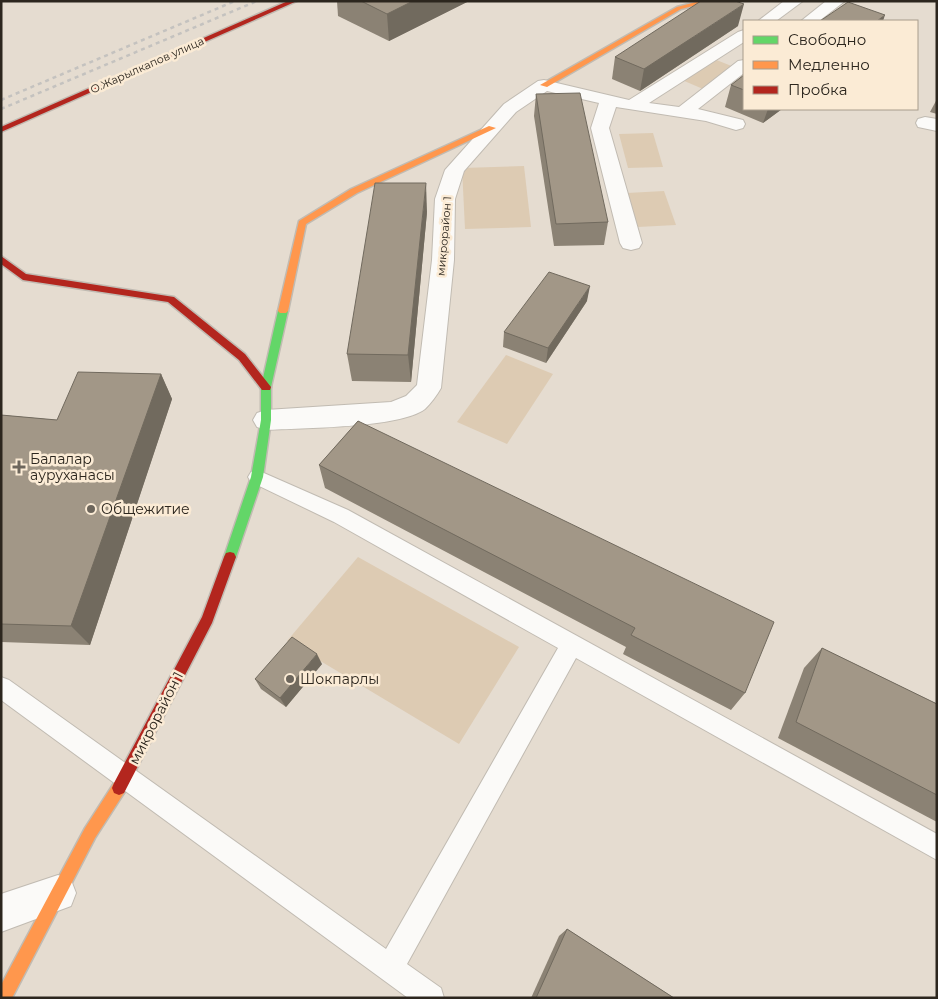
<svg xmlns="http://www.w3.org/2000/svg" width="938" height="999" font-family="Montserrat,sans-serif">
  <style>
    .green { fill: #ddcbb3 }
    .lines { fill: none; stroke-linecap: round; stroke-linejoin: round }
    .lane-casing { stroke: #c1bbb2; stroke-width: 2 }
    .street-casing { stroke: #c1bbb2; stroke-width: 2 }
    .fast-casing { stroke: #c1bbb2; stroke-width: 3 }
    .slow-casing { stroke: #c1bbb2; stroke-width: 3 }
    .jam-casing { stroke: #c1bbb2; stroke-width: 3 }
    .lane { fill: #fbfaf8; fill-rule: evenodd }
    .street { fill: #fbfaf8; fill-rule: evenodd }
    .fast { fill: #63d668; fill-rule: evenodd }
    .slow { fill: #ff974d; fill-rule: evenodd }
    .jam { fill: #b3261e; fill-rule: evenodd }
    .rail { stroke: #c4c2bf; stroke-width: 2.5; stroke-dasharray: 4 4; stroke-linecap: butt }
    .wall { fill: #8b8274 }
    .shaded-wall { fill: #716a5e }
    .building { fill: #a29787; stroke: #716a5e }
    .poi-dot { fill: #6d665c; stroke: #fbebd5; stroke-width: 2 }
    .labels { text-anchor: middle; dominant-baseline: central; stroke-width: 5; stroke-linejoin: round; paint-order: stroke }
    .far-street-label { font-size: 11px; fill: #2c261e; stroke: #fbebd5 }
    .poi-label { font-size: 14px; fill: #2c261e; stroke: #fbebd5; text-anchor: start }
    .street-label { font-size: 14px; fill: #2c261e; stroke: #fbebd5 }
  </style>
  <rect width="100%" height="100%" fill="#e5dcd0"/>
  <g class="green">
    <path d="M714,59L734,67L703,89L682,80Z"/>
    <path d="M653,133L663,167L628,168L619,134Z"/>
    <path d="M524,166L531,227L465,229L462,168Z"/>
    <path d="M664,191L676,225L638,227L627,193Z"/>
    <path d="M506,355L553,374L507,444L457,422Z"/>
    <path d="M358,557L519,647L459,744L287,641Z"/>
  </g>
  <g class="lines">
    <defs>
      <path id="lane" d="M257,470L348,510L937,834V860L576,658L407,964L441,988L444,998H408L1,700V677L9,680L386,949L558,648L334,522L251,482L248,477L251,472Z"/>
      <g id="street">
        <path d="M784,1H803L776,21H758Z"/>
        <path d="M826,1H845L819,21H801Z"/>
        <path d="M744,30V42L649,103L679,107L738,61L744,60V73L698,109L743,120L745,124L743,128L736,130L706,121L616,107L609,128L642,243L639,248L631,250L623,248L620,243L591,128L599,103L547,91L516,112L464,171L455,199L454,260L441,388C437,395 431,403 425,409C401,428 300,428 266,430L257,427L253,420L257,413L266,410L391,402L406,396L417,385L432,260L435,199L445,170L504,104L538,81L544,80L629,100L738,32Z"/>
        <path d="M925,117L937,119V131L918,127L916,123L918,119Z"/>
        <path d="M58,875L71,880L76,893L71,906L1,932V894Z"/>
      </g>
      <path id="fast" d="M283,308L288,311L271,387V420L263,477L236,557L234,561L230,562L226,561L224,557L251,477L261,420V387L278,311Z"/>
      <g id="slow">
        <path d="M700,1H712L681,9L547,87L540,85L677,7Z"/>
        <path d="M489,126L496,128L357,193L306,224L288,311L286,313H280L278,311L299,221L351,189Z"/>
        <path d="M119,781L124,783L126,788L124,793L95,838L12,998H1V985L85,828L114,783Z"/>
      </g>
      <g id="jam">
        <path d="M288,1H297L1,132V127Z"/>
        <path d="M1,256L26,274L174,297L245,354L271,387L270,390H262L239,360L168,302L23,280L1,264Z"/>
        <path d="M230,552L234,553L236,557L212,623L124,793L119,795L114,793L112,788L114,783L202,617L224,557L226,553Z"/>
      </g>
    </defs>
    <use href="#lane" class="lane-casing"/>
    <use href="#street" class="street-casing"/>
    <use href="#fast" class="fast-casing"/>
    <use href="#slow" class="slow-casing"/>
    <use href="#jam" class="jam-casing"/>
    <use href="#lane" class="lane"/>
    <use href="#street" class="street"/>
    <use href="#fast" class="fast"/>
    <use href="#slow" class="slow"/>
    <use href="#jam" class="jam"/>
    <g class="rail">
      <path d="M1,100L235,1"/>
      <path d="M1,109L257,1"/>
    </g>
  </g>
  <g class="wall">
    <path d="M337,1H469L389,41L338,16Z"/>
    <path d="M738,26L640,91L612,79L615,57Z"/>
    <path d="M744,75V109H782L763,123L725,107L731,85Z"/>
    <path d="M536,94L608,222L604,245L554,246L534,116Z"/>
    <path d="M937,99V114L930,112Z"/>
    <path d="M427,212L411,382L352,381L347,354Z"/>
    <path d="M587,301L546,363L503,347L504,332Z"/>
    <path d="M161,374L172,399L90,645L1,642V415L57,420Z"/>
    <path d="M358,421L745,693L731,710L623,654L626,647L325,488L319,465Z"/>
    <path d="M822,648L937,704V822L778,738L804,668Z"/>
    <path d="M322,664L286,707L261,689L255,679Z"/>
    <path d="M567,929L674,998H531L559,936Z"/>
  </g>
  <g class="shaded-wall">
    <path d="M413,1H469L389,41L387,14Z"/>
    <path d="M744,4L738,26L640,91L644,69Z"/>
    <path d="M885,15L883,21H877Z"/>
    <path d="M768,109H782L763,123Z"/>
    <path d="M426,183L427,212L411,382L408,355Z"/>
    <path d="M590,286L587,301L546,363L548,348Z"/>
    <path d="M161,374L172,399L90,645L71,626Z"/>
    <path d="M317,654L322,664L286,707L280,698Z"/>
  </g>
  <g class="building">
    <path d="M361,1H413L387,14Z"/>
    <path d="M701,1H735L744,4L644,69L615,57Z"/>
    <path d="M848,2L885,15L877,21H820Z"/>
    <path d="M744,75V90L731,85Z"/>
    <path d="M580,93L608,222L556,224L536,94Z"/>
    <path d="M375,183H426L408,355L347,354Z"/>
    <path d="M549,272L590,286L548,348L504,332Z"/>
    <path d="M78,372L161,374L71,626L1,624V415L57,420Z"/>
    <path d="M358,421L774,622L745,693L631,635L635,628L319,465Z"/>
    <path d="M292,637L317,654L280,698L255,679Z"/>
    <path d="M822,648L937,704V795L796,722Z"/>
    <path d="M567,929L674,998H536Z"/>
  </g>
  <g class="poi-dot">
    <path d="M16.5 459.5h5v5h5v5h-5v5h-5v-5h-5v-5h5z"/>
    <circle cx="91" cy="509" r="5"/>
    <circle cx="290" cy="679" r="5"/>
  </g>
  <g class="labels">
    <g class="far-street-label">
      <text transform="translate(147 65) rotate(-24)">О.Жарылкапов улица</text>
      <text transform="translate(444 236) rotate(-85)">микрорайон 1</text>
    </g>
    <g class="poi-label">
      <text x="30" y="459">Балалар<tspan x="30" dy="16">ауруханасы</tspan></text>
      <text x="101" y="509">Общежитие</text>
      <text x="300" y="679">Шокпарлы</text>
    </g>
    <g class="street-label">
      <text transform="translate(156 718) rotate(-63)">микрорайон 1</text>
    </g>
  </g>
  <rect width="938" height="999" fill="none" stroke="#2c261e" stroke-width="5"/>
  <rect x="743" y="20" width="175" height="90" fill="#fbebd5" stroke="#a89c8c"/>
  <rect x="753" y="36" width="25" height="8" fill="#63d668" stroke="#a89c8c"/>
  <text x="788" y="45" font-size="15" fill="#2c261e">Свободно</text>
  <rect x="753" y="61" width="25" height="8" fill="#ff974d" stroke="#a89c8c"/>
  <text x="788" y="70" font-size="15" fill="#2c261e">Медленно</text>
  <rect x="753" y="86" width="25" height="8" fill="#b3261e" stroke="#a89c8c"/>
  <text x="788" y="95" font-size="15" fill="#2c261e">Пробка</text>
</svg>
